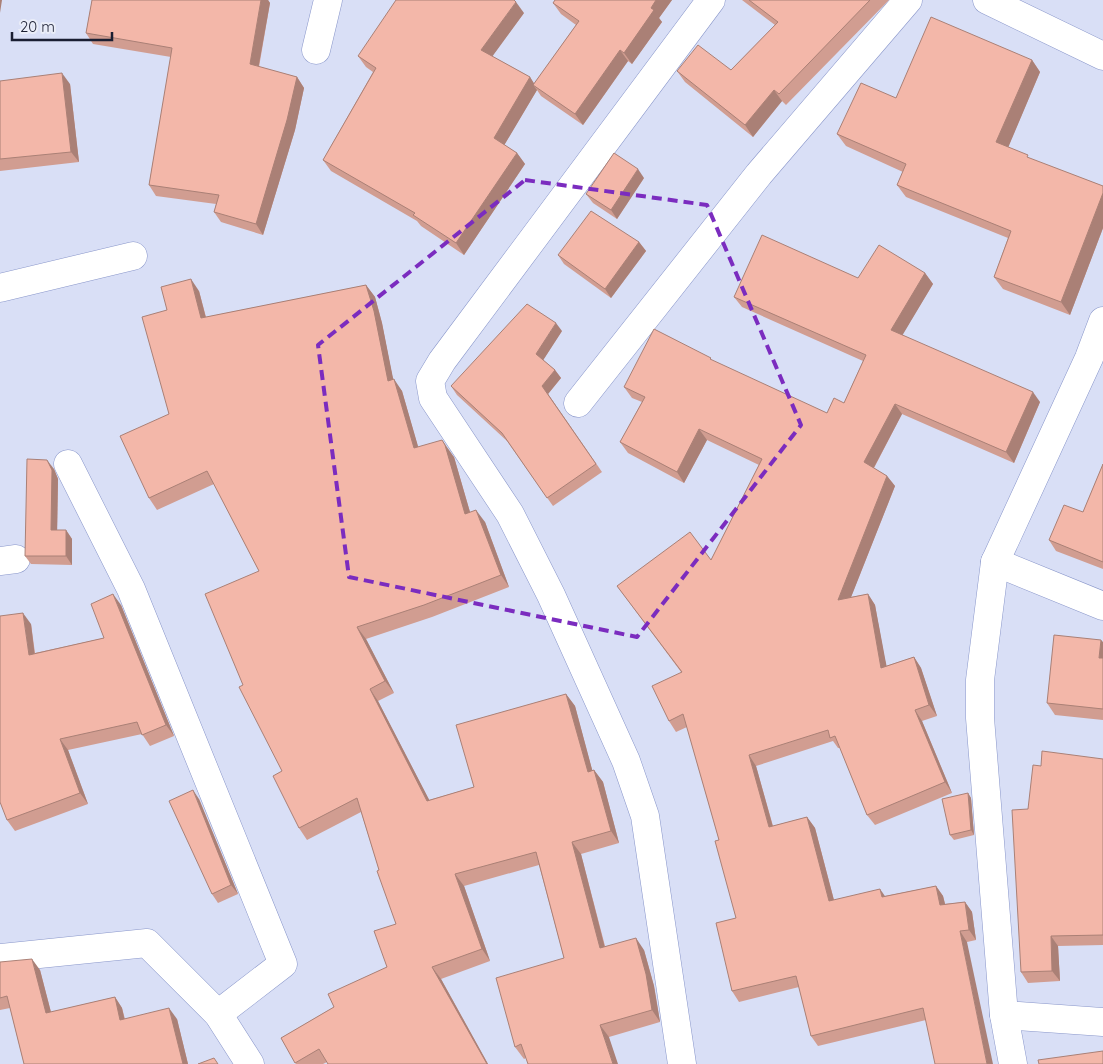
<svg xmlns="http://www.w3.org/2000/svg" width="1103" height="1064" font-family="Quicksand,sans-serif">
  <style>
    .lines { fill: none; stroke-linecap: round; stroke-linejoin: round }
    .minor-casing { stroke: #8996ca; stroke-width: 29 }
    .minor { stroke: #fff; stroke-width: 28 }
    .wall { fill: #d19d91 }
    .shaded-wall { fill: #aa8076 }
    .building { fill: #f3b7a9; stroke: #aa8076 }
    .marked { fill: none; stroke: #7b2cbf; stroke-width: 4; stroke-dasharray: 10 6; stroke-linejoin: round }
  </style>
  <rect width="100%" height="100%" fill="#d9dff6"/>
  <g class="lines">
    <defs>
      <g id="minor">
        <path d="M987,0L1103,56"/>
        <path d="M316,50L328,0"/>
        <path d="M0,288L133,256"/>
        <path d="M578,403L759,174L908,0"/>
        <path d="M68,464L131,589L283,964L218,1014"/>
        <path d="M0,561L16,559"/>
        <path d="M995,562L1103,606"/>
        <path d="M0,958L147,943L218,1014L250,1064"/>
        <path d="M1004,1015L1103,1022"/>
        <path d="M682,1064L645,816L626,761L551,595L510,514L433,398L430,381L442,361L711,0"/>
        <path d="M1013,1064L1004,1015L980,718V680L995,562L1089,358L1103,321"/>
      </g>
    </defs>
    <use href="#minor" class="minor-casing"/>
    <use href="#minor" class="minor"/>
  </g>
  <g class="wall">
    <path d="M92,0H268L270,3L259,67L297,77L304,88L295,130L263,235L221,222L214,212L216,204L156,196L149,185L171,57L93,44L86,33Z"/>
    <path d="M555,0H672L659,18L662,22L632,64L628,61L583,125L541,96L537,90L504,145L517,153L525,164L464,255L421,226L417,221L331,171L323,160L373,72L366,67L358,56L524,13L492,56L530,77L534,84L576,25L561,14L553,3Z"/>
    <path d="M742,0H889L786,105L782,101L753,137L685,82L677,71L731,70L775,25Z"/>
    <path d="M1032,60L1040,72L1008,147L1030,159L1103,186V228L1070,315L1003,289L994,277L1008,238L906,197L897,185L903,172L846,146L837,134L896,98Z"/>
    <path d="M0,81L70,84L79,162L0,171Z"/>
    <path d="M644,178L617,219L593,203L586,194Z"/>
    <path d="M639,242L646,251L611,298L564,264L558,255Z"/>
    <path d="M925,273L933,284L902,335L1040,402L1014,463L902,414L874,468L887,476L895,486L851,597L868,594L875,605L886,666L914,657L921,668L937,716L922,721L952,793L875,825L867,815L840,748H838L833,741L756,766L773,826L807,817L815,828L834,900L885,896L936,886L943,896L945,904L965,902L972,912L976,940L967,942L926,1020L818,1046L811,1036L799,987L739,1002L732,991L736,918L719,840L687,727L676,732L669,721L681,672L617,586L711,560L759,465L707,440L684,483L628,453L620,442L642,402L632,398L624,387L827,413L844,403L863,361L742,307L734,297L858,278Z"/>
    <path d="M366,285L375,297L382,323L393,380L402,391L418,447L454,457L470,512L485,522L509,587L432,617L366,639L394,693L378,701L429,800L474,787L566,694L575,706L592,770H594L603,782L619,843L581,854L605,946L644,950L654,986L660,1022L609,1037L526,1058L524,1059L515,1047L564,958L539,865L464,886L490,961L441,979L488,1064H328L327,1062L323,1064H296L281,1038L334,1007L387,967L396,924L361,812L307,840L299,828L282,771L243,685L259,571L214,484L157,510L149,498L169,414L167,310L199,291L206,317Z"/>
    <path d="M562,331L543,360L555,370L561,378L548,394L602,472L553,506L507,441L457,395L451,386Z"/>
    <path d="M1103,464V569L1056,551L1049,540L1083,512Z"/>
    <path d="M54,469L58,479L57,530H66L72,539V565L31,564L25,556Z"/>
    <path d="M121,605L174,736L150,746L142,734L68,750L88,804L15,831L7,820L31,624L35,653L104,638Z"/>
    <path d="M1103,642V720L1055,715L1047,703Z"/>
    <path d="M1103,759V945L1058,946L1060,981L1028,983L1021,972L1028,809L1041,766Z"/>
    <path d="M968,793L971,798L974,835L954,840L950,835Z"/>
    <path d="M199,799L238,894L218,903L212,894Z"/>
    <path d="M0,962L40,970L51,1012L115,997L122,1008L125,1019H177L188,1064H24L10,1008L0,1010Z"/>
  </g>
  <g class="shaded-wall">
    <path d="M0,0H2L0,13Z"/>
    <path d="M261,0H268L270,3L257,75L250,64Z"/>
    <path d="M656,0H672L659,18L662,22L632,64L624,53L651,8Z"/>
    <path d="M516,2L524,13L489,61L481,50Z"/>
    <path d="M620,50L628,61L583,125L575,114Z"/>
    <path d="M1032,60L1040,72L1005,155L996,142Z"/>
    <path d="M62,73L70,84L79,162L71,152Z"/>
    <path d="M297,77L304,88L295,130L263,235L256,224Z"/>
    <path d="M530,77L537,88L533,85L537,90L502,149L494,138Z"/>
    <path d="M774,90L782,101L753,137L745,125Z"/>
    <path d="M517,153L525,164L464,255L456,243Z"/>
    <path d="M638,169L644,178L617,219L611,210Z"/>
    <path d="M1103,193V228L1070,315L1061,302Z"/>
    <path d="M639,242L646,251L611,298L605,289Z"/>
    <path d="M925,273L933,284L899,341L891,330Z"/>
    <path d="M191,279L199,291L209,330L201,318Z"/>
    <path d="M366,285L375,297L382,323L396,393L388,381Z"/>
    <path d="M556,323L562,331L542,362L536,354Z"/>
    <path d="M555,370L561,378L548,394L602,472L542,386Z"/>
    <path d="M394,379L402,391L422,460L414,448Z"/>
    <path d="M1033,392L1040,402L1014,463L1006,452Z"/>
    <path d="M895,404L902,414L871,473L864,462Z"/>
    <path d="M699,429L707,440L684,483L677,472Z"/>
    <path d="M442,440L454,457L474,526L465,514Z"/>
    <path d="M47,460L54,469L58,479L57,539L51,530Z"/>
    <path d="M887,476L895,486L846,610L838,600Z"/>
    <path d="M476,510L485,522L509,587L501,575Z"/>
    <path d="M66,530L72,539V565L66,556Z"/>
    <path d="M113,594L121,605L174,736L166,725Z"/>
    <path d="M868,594L875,605L889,679L881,668Z"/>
    <path d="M23,613L31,624L36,666L29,655Z"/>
    <path d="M357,627L366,639L394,693L385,681Z"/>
    <path d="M1101,640L1103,642V663L1099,658Z"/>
    <path d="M914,657L921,668L937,716L929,705Z"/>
    <path d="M370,689L378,701L436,813L427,801Z"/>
    <path d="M566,694L575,706L596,784L588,772Z"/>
    <path d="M915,710L922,721L952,793L945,782Z"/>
    <path d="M60,739L68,750L88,804L80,793Z"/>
    <path d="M749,755L756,766L776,838L769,827Z"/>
    <path d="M594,770L603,782L619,843L611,831Z"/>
    <path d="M193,790L199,799L238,894L231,885Z"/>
    <path d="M968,793L971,798L974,835L971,830Z"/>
    <path d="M807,817L815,828L837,912L829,901Z"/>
    <path d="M572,842L581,854L608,960L600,948Z"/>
    <path d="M455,874L464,886L490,961L482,949Z"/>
    <path d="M936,886L943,896L948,916L940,905Z"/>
    <path d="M880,889L887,899L882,897Z"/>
    <path d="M965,902L972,912L976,940L969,930Z"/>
    <path d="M960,931L967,942L993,1064H987Z"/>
    <path d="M1051,936L1058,946L1060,981L1052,971Z"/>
    <path d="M636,938L644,950L654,986L660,1022L652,1010Z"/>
    <path d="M32,959L40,970L54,1024L46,1013Z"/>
    <path d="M432,967L441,979L488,1064H487Z"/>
    <path d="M115,997L122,1008L127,1031L120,1020Z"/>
    <path d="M169,1008L177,1019L188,1064H183Z"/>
    <path d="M600,1025L609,1037L618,1064H613Z"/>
  </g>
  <g class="building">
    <path d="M92,0H261L250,64L297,77L287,120L256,224L214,212L219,195L149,185L172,48L86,33Z"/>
    <path d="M396,0H514L516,2L481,50L530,77L494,138L517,153L456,243L413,215L415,213L323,160L376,68L358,56Z"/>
    <path d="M555,0H656L651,8L654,10L624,53L620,50L575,114L533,85L579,21L553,3Z"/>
    <path d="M749,0H870L779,94L774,90L745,125L677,71L698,45L731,70L778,22Z"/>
    <path d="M931,17L1032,60L996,142L1028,155L1027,157L1103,186V193L1061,302L994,277L1011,231L897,185L906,164L837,134L861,83L896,98Z"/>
    <path d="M62,73L71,152L0,159V81Z"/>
    <path d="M614,153L638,169L611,210L586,194Z"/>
    <path d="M591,211L639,242L605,289L558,255Z"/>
    <path d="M762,235L858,278L879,245L925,273L891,330L1033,392L1006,452L895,404L864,462L887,476L838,600L868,594L881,668L914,657L929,705L915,710L945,782L867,815L835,736L830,738L828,730L749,755L769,827L807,817L829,901L880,889L882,897L936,886L940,905L965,902L969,930L960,931L987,1064H935L923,1008L811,1036L796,976L732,991L716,923L736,918L715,841L719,840L683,714L669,721L652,686L682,672L617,586L690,532L711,560L762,459L699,429L677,472L620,442L645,397L624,387L654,329L711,358L710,359L827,413L834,398L844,403L866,355L734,297Z"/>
    <path d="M191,279L201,318L366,285L374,311L388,381L394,379L414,448L442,440L445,445L465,514L476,510L501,575L424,605L357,627L385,681L370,689L427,801L474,787L456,725L566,694L588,772L594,770L611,831L572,842L600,948L636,938L646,974L652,1010L600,1025L613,1064H528L521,1044L515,1047L496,978L564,958L536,852L455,874L482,949L432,967L487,1064H328L319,1049L295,1063L281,1038L334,1007L328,994L387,967L374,931L396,924L377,871L379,870L357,798L299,828L273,776L282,771L239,687L243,685L205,594L259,571L207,471L149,498L120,436L169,414L142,317L167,310L161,287Z"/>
    <path d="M527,304L556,323L536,354L555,370L542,386L596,464L547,498L502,433L451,386Z"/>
    <path d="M27,459L47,460L52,470L51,530H66V556H25Z"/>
    <path d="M1103,464V562L1049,540L1064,505L1083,512Z"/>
    <path d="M113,594L166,725L142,735L137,722L60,739L80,793L7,820L0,802V616L23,613L29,655L104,638L91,604Z"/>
    <path d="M1054,635L1101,640L1099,658H1103V709L1047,703Z"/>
    <path d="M1042,751L1103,759V935L1051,936L1052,971L1021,972L1012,810L1028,809L1033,765L1041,766Z"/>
    <path d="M193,790L231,885L212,894L169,801Z"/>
    <path d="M968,793L971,830L950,835L942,799Z"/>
    <path d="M32,959L46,1013L115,997L120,1020L169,1008L183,1064H24L7,996L0,998V962Z"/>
    <path d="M1103,1051V1064H1039L1038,1060Z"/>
    <path d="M214,1058L218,1064H198Z"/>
  </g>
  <path class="marked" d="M525,180L707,205L801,425L637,637L349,577L318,345Z"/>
  <path d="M12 32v8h100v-8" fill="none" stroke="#1a1e32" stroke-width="2.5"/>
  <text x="20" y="32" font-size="15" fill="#1a1e32" stroke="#eaedf8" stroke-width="4" paint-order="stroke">20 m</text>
</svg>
